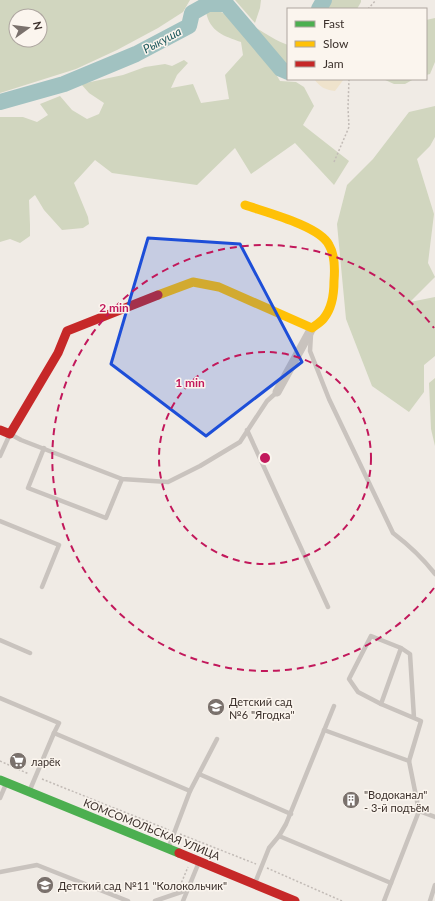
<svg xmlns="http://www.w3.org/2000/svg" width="435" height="901" font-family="Lato,sans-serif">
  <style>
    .green { fill: #d1d6bf; fill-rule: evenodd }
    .sand { fill: #efe3cc }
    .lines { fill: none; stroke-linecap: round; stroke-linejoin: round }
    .river { stroke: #a1c2c1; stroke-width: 16 }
    .path { stroke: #c2bbb6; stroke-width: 1.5; stroke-dasharray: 2 2; stroke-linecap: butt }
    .lane { stroke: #c9c3be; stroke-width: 4.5 }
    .street { stroke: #c9c3be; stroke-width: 9 }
    .fast { stroke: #4caf50; stroke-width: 9 }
    .slow { stroke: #ffc107; stroke-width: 9 }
    .jam { stroke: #c62828; stroke-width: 9 }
    .marked { fill: #1d4ed8; fill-opacity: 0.2; stroke: #1d4ed8; stroke-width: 3; stroke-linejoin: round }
    .ring { fill: none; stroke: #c2185b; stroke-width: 2; stroke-dasharray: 7 5 }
    .labels { text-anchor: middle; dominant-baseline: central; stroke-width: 3; stroke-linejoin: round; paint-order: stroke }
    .poi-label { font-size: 11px; fill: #3b302b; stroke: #fbf5ee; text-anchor: start }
    .street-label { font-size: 11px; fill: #3b302b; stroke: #fbf5ee }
    .water-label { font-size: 12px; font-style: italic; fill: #1f5a5e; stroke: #fbf5ee }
    .centre { fill: #c2185b; stroke: #fbf5ee; stroke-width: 2 }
    .ring-label { font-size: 12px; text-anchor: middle; font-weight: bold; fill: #c2185b; stroke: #fbf5ee; stroke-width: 3; stroke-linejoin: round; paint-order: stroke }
  </style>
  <rect width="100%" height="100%" fill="#f0ebe5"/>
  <g class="green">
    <path d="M0,0H190L183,12L158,28L117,50L76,69L0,93ZM16,16H40V40H16Z"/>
    <path d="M235,0H261L260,8L255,23Z"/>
    <path d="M332,0H361V2L357,9H327Z"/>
    <path d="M217,10L225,14L269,62L280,81L296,82L304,87L314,106L303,125L349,161L334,185L295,143L251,174L235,148L197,185L112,173L95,160L74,183L88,217L89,224L83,228L62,230L44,210L35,195L29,200L30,225V236L20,243L10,239L0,242V117H23L37,122L48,115L40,104L60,96L72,110L87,119L99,114L104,103L89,93L81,84L123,75L145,67L165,64L172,66L184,60L188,63L177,75L171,88L193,84L201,103L229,99L225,75L243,55L241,42C224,36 210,32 206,12Z"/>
    <path d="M435,18V62L430,74L426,75V20Z"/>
    <path d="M256,28C267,34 276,41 288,45V64L277,58L264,41L256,34Z"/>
    <path d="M383,79H414L405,84H394Z"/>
    <path d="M435,106V137L430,146L417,159L434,214L428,263L435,277L410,302L435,297V356L424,365V392L409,412L372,386L346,319L337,224L347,185L373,159L409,112Z"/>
    <path d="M435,378V446L431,429L429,383Z"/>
  </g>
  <path class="sand" d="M314,79H344L335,91C325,90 320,87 314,79Z"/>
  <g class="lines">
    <g class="river">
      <path d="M319,9L324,0"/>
      <path d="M0,102L64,84L136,54L189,26L192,13L208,4H226L281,69L288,72"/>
    </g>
    <g class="path">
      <path d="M368,9L376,0"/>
      <path d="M334,162L349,127L348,108L349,79"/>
      <path d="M0,761L29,774"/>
      <path d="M42,779L169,830"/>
      <path d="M180,834L256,864"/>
      <path d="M195,849L198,841"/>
      <path d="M267,868L342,901"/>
      <path d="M180,886L188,867"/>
    </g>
    <g class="lane">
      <path d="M311,334L310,351L329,399L393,533C410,546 422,557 435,574"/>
      <path d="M247,430L328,607"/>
      <path d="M44,448L28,488L106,518L122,479"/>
      <path d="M0,456L10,434L21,440L122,479L168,482L200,466L240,442L267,401L277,392"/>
      <path d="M0,521L59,545L42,587"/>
      <path d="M0,640L30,653"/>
      <path d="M0,698L59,723L54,733L190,791L168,849"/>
      <path d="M381,704L358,692L349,679L371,636L401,648"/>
      <path d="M324,730L409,761L419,811"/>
      <path d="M409,761L421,721L381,704L401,648L410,654L414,718"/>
      <path d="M199,774L291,814"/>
      <path d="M190,791L217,739"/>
      <path d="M29,792L54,733"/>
      <path d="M0,798L6,784"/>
      <path d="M279,836L391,883L384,901"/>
      <path d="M0,872L37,865L128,901"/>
      <path d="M255,883L269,848L279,836L286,824L334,706"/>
      <path d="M391,883L419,811L435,817"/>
      <path d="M155,901L187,890"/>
      <path d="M183,901L199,862"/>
      <path d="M430,901L435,885"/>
    </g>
    <path class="street" d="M277,392L312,328"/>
    <path class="fast" d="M0,780L179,853"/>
    <path class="slow" d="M158,295L193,282L219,287L312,328C316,325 321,322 324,318C332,308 334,293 334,281C335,269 335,255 329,245C320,226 265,212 245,205"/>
    <g class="jam">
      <path d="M0,430L10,434L58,353L67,331L158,295"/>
      <path d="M179,853L295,901"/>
    </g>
  </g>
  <path class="marked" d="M148,238L240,244L302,362L206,436L111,364Z"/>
  <g class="ring">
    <circle cx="265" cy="458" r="106"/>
    <path d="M434 588A213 213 0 1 1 434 328"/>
  </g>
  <defs>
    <symbol id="school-disc" viewBox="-11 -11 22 22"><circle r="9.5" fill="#7a716c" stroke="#fbf5ee"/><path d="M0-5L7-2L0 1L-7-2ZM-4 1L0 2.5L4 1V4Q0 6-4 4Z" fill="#fff"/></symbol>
    <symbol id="supermarket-disc" viewBox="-11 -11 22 22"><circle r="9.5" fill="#7a716c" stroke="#fbf5ee"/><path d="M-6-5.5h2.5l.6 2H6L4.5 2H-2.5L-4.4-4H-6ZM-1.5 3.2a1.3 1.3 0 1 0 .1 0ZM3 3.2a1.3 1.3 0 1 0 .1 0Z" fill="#fff"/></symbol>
    <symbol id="building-disc" viewBox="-11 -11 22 22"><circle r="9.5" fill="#7a716c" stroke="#fbf5ee"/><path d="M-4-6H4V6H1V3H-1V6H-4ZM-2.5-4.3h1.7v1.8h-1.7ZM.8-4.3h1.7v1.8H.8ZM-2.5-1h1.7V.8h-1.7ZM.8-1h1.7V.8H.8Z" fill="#fff"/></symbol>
  </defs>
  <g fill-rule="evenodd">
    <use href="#school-disc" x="206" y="697" width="20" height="20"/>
    <use href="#supermarket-disc" x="8" y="751" width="20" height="20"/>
    <use href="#building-disc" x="341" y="790" width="20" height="20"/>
    <use href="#school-disc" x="35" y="875" width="20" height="20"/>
  </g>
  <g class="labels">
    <g class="poi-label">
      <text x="229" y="701">Детский сад<tspan x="229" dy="13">№6 "Ягодка"</tspan></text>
      <text x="31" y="761">ларёк</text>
      <text x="364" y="794">"Водоканал"<tspan x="364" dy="13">- 3-й подъём</tspan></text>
      <text x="58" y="885">Детский сад №11 "Колокольчик"</text>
    </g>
    <g class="street-label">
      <text transform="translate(152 829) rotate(22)">КОМСОМОЛЬСКАЯ УЛИЦА</text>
    </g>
    <g class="water-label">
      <text transform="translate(162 40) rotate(-28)">Рыкуша</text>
    </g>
  </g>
  <circle cx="265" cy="458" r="6" class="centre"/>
  <g class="ring-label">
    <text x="114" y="312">2 min</text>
    <text x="190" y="387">1 min</text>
  </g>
  <rect x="287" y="8" width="140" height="72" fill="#fbf5ee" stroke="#aea6a0"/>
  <rect x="295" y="21" width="20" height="6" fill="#4caf50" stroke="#aea6a0"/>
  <text x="323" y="28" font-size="12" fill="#3b302b">Fast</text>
  <rect x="295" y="41" width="20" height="6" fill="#ffc107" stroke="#aea6a0"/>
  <text x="323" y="48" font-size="12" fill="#3b302b">Slow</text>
  <rect x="295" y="61" width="20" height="6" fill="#c62828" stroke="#aea6a0"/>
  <text x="323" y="68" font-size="12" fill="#3b302b">Jam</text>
  <g transform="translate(28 28) rotate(76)"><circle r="19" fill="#fbf5ee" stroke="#aea6a0"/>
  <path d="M0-3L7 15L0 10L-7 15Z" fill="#7a716c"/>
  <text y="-6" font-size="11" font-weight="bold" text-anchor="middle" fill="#3b302b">N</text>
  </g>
</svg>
